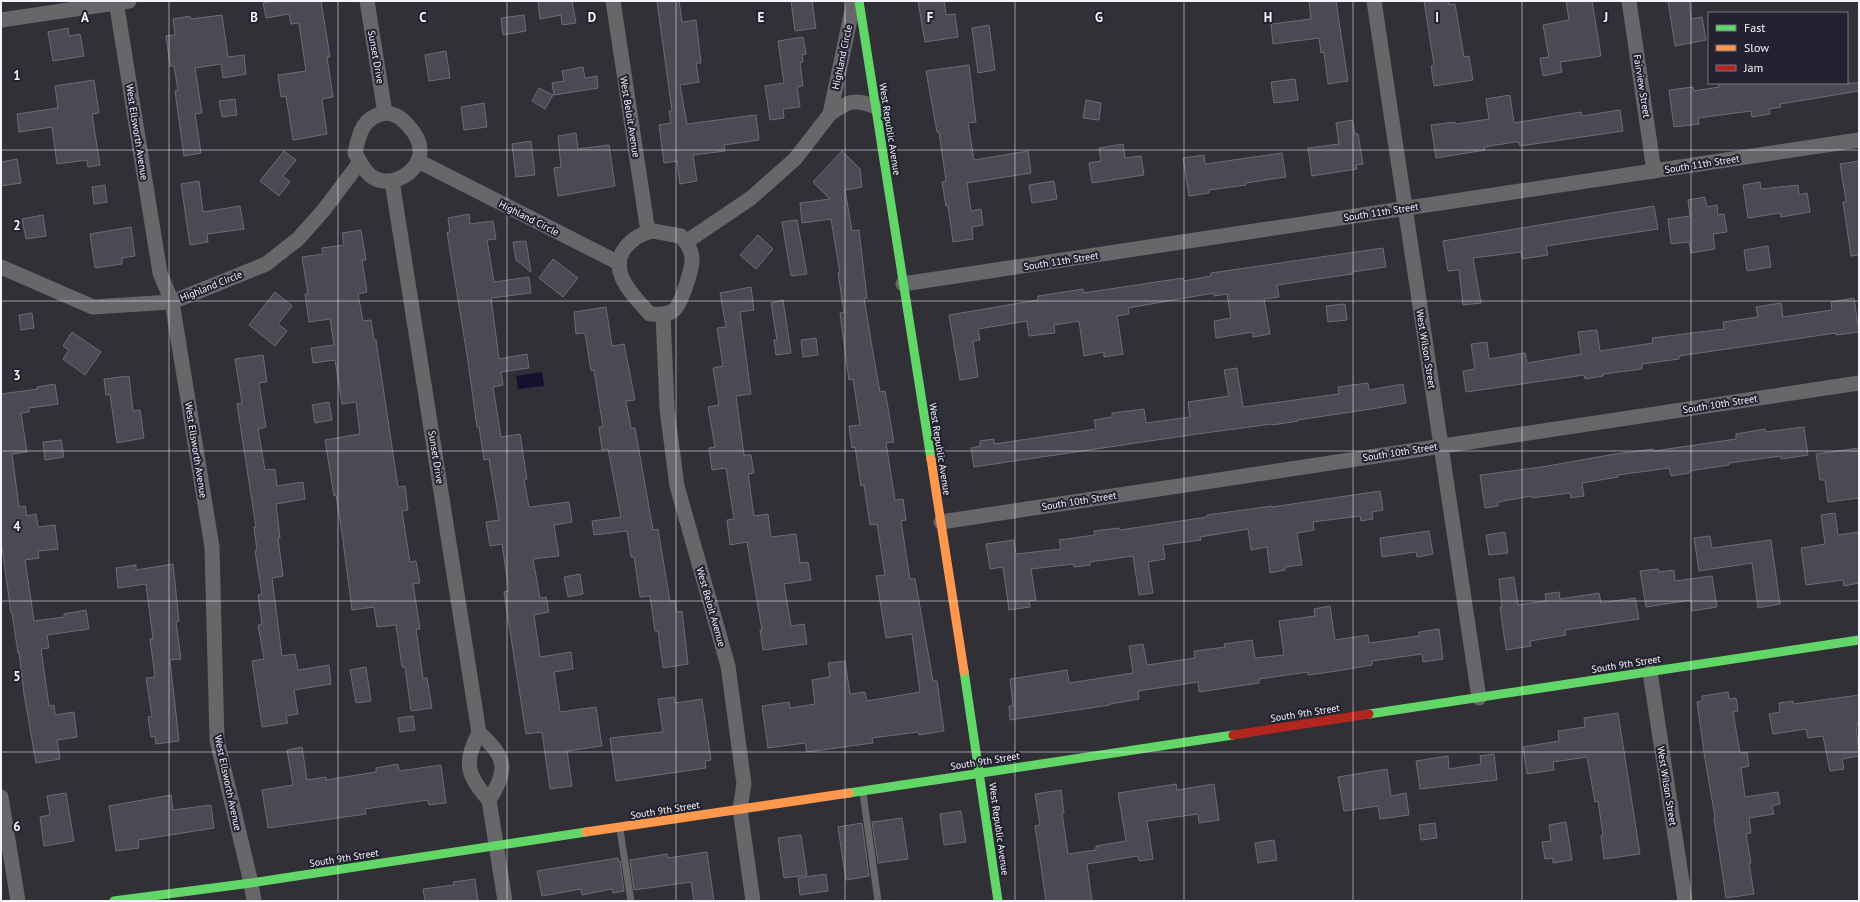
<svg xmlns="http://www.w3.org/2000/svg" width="1860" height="902" font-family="'PT Sans',sans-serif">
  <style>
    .water { fill: #15102f }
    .building { fill: #4a4a55; stroke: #6c6c72 }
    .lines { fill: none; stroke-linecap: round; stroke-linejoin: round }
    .lane { stroke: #67676a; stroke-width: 7 }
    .street { stroke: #67676a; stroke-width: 15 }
    .fast { stroke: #63d668; stroke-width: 9 }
    .slow { stroke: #ff974d; stroke-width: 9 }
    .jam { stroke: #b3261e; stroke-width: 9 }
    .grid { fill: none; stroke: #f4f4fe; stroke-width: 1; stroke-opacity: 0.55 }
    .labels { text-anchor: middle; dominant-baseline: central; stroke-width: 4; stroke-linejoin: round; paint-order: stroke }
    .street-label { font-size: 10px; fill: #f4f4fe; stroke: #222230 }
    .grid-label { font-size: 13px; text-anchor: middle; font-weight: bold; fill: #f4f4fe; stroke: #222230; stroke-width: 4; stroke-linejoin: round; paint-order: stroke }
  </style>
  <rect width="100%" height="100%" fill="#303036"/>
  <path class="water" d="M542,372L544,386L518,389L516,376Z"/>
  <g class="building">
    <path d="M275,1H321L330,57H327L333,97L322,99L327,134L293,140L286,96L281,97L278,75L306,71L299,23L291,24L289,14L266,18L263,3Z"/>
    <path d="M538,1H572L576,23L562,25L561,15L540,19Z"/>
    <path d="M657,1H679L682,22L696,20L701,63H696L699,82L680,85L687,124L756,115L759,140L724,145L725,151L693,155L697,181L680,184L677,161L664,163L659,125L671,123L669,111H672Z"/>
    <path d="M791,1H812L816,28L795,31Z"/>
    <path d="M918,1H944L946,15L955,14L958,37L925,42Z"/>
    <path d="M1309,1H1336L1348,81L1328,84L1324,52L1321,53L1319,38L1273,44L1271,24L1311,19Z"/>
    <path d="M1424,1H1449V5L1455,4L1464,57L1469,56L1473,80L1434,86L1431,66L1434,65Z"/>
    <path d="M1566,1H1592L1601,56L1560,62L1562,72L1543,76L1540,58L1549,57L1543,25L1569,20Z"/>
    <path d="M1668,1H1689L1691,19L1702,17L1706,40L1675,46Z"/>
    <path d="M222,15L228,57L244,55L246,74L223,78L221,64L195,68L202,113L195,114L201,153L184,156L175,91L178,90L174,66H170L166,36L175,35L173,19L190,16L191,19Z"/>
    <path d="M524,15L526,31L503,35L501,18Z"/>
    <path d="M989,25L995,70L978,73L972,28Z"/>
    <path d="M68,28L69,36L80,34L84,56L53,61L48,32Z"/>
    <path d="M803,37L806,54L802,55L803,62L800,63L803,86L797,87L800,107L783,109L784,118L770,120L765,86L784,83L778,41Z"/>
    <path d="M446,51L450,78L429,81L425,55Z"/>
    <path d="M969,65L976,122L968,123L974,160L1028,151L1031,173L967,183L971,211L981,209L983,225L972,227L973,239L953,242L948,206H946L942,182L946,181L939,132H937L926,71Z"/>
    <path d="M583,67L585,78L597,76L598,88L554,95L552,83L564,81L562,71Z"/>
    <path d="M1295,79L1298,100L1274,103L1271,82Z"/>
    <path d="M94,80L99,113L92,114L100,165L88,167L87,160L57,164L52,127L19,132L17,114L58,108L55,86Z"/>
    <path d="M1719,83H1859V91L1780,104L1781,107L1769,109L1770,114L1752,117L1751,111L1698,118L1699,124L1674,127L1669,90L1693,87L1694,91L1719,87Z"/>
    <path d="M539,88L553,95L545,109L532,101Z"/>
    <path d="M1510,95L1514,123L1581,112L1582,116L1620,110L1623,131L1520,146L1519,142H1515L1484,147L1485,150L1436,158L1431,125L1455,122L1456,124L1489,119L1486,99Z"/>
    <path d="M235,99L237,115L222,117L219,101Z"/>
    <path d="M1086,100L1101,103L1099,120L1083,118Z"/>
    <path d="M484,103L487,127L464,130L461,107Z"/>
    <path d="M1352,120L1355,134H1358L1363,164L1356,165L1357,169L1312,176L1308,148L1339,144L1336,123Z"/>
    <path d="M576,133L578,149L609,145L615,186L558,196L554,168L561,167L558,136Z"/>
    <path d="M531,141L535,175L516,177L512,144Z"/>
    <path d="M1123,144L1125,158L1141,156L1144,175L1092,183L1089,163L1101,161L1099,148Z"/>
    <path d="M284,151L296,160L283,176L290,182L279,196L260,181Z"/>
    <path d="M842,151L860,169L862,187L845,190L852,231L859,230L867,298H864L872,347L880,392L885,391L894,442L886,443L895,500L903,499L906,520L901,521L910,579H915L933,681H937L944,731L919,735L918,732L872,738L873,743L807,752L805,743L768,748L762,706L789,702L790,708L815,704L812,680L830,677L828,663L845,661L850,694L865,692L867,701L920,692L912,634L886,638L876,576L885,575L877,524L870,525L864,485L861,486L855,447L852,448L849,426L860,425L853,379L849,380L845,351L840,313L844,312L838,273H840L831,219L802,223L800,203L830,199L813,182Z"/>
    <path d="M1282,153L1286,177L1245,183L1246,185L1209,190V193L1189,196L1183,158L1204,155L1205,164Z"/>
    <path d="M17,159L21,183L1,186V162Z"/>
    <path d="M1859,161V255L1851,256L1843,202L1846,201L1840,164Z"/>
    <path d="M199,181L203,212L240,206L244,229L207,234L208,242L190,245L181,184Z"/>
    <path d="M1054,181L1057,199L1032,203L1029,185Z"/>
    <path d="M1760,182L1761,189L1798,185L1799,195L1807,193L1810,212L1781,217L1780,213L1748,218L1743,185Z"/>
    <path d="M105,185L107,202L94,204L92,187Z"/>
    <path d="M1705,197L1707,207L1717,205L1718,215L1724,214L1727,232L1713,234L1715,249L1691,253L1689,242L1671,244L1668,219L1690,216L1688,200Z"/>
    <path d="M1654,206L1658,229L1546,246L1548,255L1522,259L1521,252L1473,258L1481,303L1463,305L1459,270L1448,271L1443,241Z"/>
    <path d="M469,214L470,224L493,221L496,239L487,240L494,282L529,277L531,293L491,298L499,359L527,354L529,368L501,372L503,385L493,387L501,437L520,434L527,479L524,480L529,507L569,502L572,522L554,525L559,556L533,559L540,598L546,597L549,612L534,615L540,657L571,652L573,669L554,672L560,712L596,707L602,746L567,751L572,786L550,789L542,732L526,734L504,592L509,591L502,544L490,546L486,522L499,520L489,459L484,460L479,427H477L467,355L447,232H450L448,218Z"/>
    <path d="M43,215L46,236L26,239L22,219Z"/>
    <path d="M797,220L807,274L791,276L782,222Z"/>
    <path d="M131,227L135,256L122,258V264L95,268L90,234Z"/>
    <path d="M361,230L366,260H362L367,292L358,294L363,321L371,320L374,340H376L398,487L405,486L408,510L402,511L410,562L416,561L420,583L413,584L420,629H416L423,678H427L432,708L411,711L405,667H402L396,625L377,627L374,607L352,610L342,533L336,495L334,496L325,440L360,434L356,402L342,404L335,360L313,363L311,348L334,345L330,319L309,322L305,294H308L302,257L323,254L322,248L344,245L342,233Z"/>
    <path d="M758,235L773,249L756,269L740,255Z"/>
    <path d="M526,241L531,272L516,260L513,242Z"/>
    <path d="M1768,246L1771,267L1747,271L1744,250Z"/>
    <path d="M1383,248L1386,267L1352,272V274L1277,285L1279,297L1264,299L1270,334L1253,337V332L1216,338L1214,321L1231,318L1227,294L1214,296V293L1128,308L1129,314L1117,316L1123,354L1104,357V352L1084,356L1079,321L1054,325L1055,333L1029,336L1027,321L978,329L980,340L973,341L978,377L960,380L949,315L1038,300V296L1083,289V293L1183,278L1184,281L1211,276V273Z"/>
    <path d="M553,259L578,278L563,297L539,278Z"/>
    <path d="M751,287L754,310L740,312L751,394L736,396L744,455H751L754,473L748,474L754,516L768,514L771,537L796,534L800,563L808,562L811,580L784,584L791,626L804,624L807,644L763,650L760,630H762L747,542L730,545L727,520L734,519L726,468L712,470L709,448L715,447L708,407L719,405L713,368L723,366L717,328L726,327L720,293Z"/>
    <path d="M275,292L292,306L278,324L287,331L275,346L249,325Z"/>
    <path d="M1854,298L1859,332L1836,335V333L1679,356V359L1642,364V369L1603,374V376L1585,379L1584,375L1466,392L1463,371L1475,369L1471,344L1487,342L1489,359L1525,353L1527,363L1581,354L1578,332L1597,330L1600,351L1653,343L1652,338L1724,329L1723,322L1758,317L1756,307L1781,303L1783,317L1832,310L1831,302Z"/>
    <path d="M783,300L791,353L776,355L774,340H777L771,303Z"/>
    <path d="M1345,304L1347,320L1328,322L1326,306Z"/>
    <path d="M606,307L612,346L624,344L635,400L626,401L631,428H635L653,530L658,529L670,601H675L677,612L682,611L688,664L663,668L658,631H655L650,596L640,597L634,557H631L627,531L594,535L592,521L621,517L608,449L602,450L599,427H603L594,370L591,371L585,333L576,334L574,312Z"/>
    <path d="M32,313L34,328L21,330L19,315Z"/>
    <path d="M72,332L101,352L85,375L63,359L69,350L63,346Z"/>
    <path d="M816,338L818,355L803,357L801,340Z"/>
    <path d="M263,355L267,382L259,383L266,427L258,429L265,470L275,469L277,486L303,482L305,499L276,504L280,538H278L283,576L272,578L282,656L295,654L298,670L329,665L331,684L294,690L298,714L286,716L288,723L262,727L252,661L264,659L258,625L262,624L258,595L262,594L255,551L257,550L254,527H256L237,404L242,403L235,359Z"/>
    <path d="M1237,368L1243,407L1339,394L1338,387L1368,383L1369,390L1403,384L1406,403L1371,409L1298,420V421L1272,425V424L1197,434L974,467L971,448L980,446V441L994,439V444L1096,429L1094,420L1112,417V413L1144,409L1146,423L1190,417L1188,402L1229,396L1224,370Z"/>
    <path d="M129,376L133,411L140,410L144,438L117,443L110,394L106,395L104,379Z"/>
    <path d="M55,384L58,404L29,408V412L21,413L27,452L12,454L19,507L25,506L27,516L36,514L38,527L55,525L58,549L38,551L39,558L25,560L34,621L64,617V614L86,610L89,629L47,635L49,648L41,649L49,706L54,705L55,715L74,712L77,737L57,740L60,759L36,763L24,694L19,652L18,653L12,613H11L1,540V394L38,389L37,387Z"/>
    <path d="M329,402L332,420L315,423L312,405Z"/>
    <path d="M1804,427L1808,455L1781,459V456L1729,463V465L1689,471V473L1671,476L1669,468L1618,475V477L1582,483L1584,496L1571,498L1570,493L1532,498L1531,496L1498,502V506L1485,508L1480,475L1542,467L1615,454L1653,449L1654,451L1736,439V434L1765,429V432Z"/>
    <path d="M61,440L64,457L45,460L43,442Z"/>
    <path d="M1859,448V498L1828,502L1825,480H1820L1816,454Z"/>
    <path d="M1380,491L1383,510L1372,512L1373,519L1361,521L1360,516L1313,522L1314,530L1297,533L1302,565L1285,567V570L1270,573L1267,547L1251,550L1248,529L1200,537L1201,540L1163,545L1165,559L1148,562L1153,593L1139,595L1133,556L1090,562V565L1074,567L1073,564L1031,569L1036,600L1029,601L1030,607L1009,610L1003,567L990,569L986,544L1014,540L1016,554L1061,549L1059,540L1095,535L1094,531L1119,528L1120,530L1207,517V515L1272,506V507Z"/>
    <path d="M1835,513L1838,535L1859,532V583L1844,586L1843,580L1806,585L1801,548L1825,544L1821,515Z"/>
    <path d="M1429,531L1433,554L1417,557L1416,552L1382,557L1380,538Z"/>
    <path d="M1505,532L1508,553L1489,555L1486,535Z"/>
    <path d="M1710,536L1712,548L1771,540L1780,604L1758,608L1752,563L1699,571L1694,538Z"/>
    <path d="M173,564L179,621L176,622L181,659L170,660L179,741L156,744L155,736L151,737L148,717L152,716L146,678L155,677L150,639H153L146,584L118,588L116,568L136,565V570Z"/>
    <path d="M1658,569L1659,572L1674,570L1675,581L1712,576L1717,607L1692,611L1691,600L1646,607L1640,571Z"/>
    <path d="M580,574L583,594L568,597L564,577Z"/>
    <path d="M1514,577L1518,605L1546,601L1545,594L1559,592L1560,599L1599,593L1601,603L1635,598L1639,619L1565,630L1566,635L1530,641L1531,646L1506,650L1500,607H1502L1499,579Z"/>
    <path d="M1330,606L1335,640L1368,635L1369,643L1419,636V632L1439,629L1443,659L1423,662L1422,654L1372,661V665L1337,671L1308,675V672L1259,679V683L1199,692L1198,682L1138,691L1139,699L1110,704V705L1010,720L1009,706H1013L1010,679L1067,670L1069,683L1133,673L1129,646L1143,644L1147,665L1195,658L1194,651L1225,647L1224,644L1252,640L1255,658L1284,655L1279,621L1315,616L1314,609Z"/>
    <path d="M366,667L371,701L356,703L350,670Z"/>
    <path d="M1728,692L1729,699L1736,698L1738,711L1733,712L1740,753L1747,752L1749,766L1741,768L1745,797L1778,792L1780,804L1772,806L1774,814L1749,818L1751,833L1746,834L1751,863H1749L1754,894L1726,898L1714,818L1715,817L1705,759L1697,702L1702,701V696Z"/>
    <path d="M1859,695V724L1856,725L1859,756L1842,759L1844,769L1830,771L1823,736L1808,738L1806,729L1773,734L1769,714L1780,712L1779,703L1793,701V704Z"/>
    <path d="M674,697L675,703L702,699L711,760L705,761L706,768L616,781L610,738L663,732L658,699Z"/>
    <path d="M1618,713L1640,854L1604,859L1601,836L1603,835L1598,801L1595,802L1587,757L1553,762L1554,770L1527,774L1523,747L1559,741L1558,731L1585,727L1584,718Z"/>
    <path d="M413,716L415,730L400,732L398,718Z"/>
    <path d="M302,747L307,780L326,777V780L376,772V768L398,764L399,771L441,765L446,803L429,805L428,800L365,809L366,814L268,828L262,790L293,785L287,750Z"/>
    <path d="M1494,754L1497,780L1420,789L1416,761L1448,756L1449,769L1481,764L1480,756Z"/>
    <path d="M1387,769L1391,796L1406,793L1409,815L1380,819L1378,806L1344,811L1338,777Z"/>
    <path d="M1176,784L1177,790L1214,784L1219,820L1199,823L1198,814L1147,821L1153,859L1139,861L1138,856L1087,864L1092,901H1046L1035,826L1040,825L1035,794L1061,790L1064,813H1062L1068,854L1096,850V846L1126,841L1118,793Z"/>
    <path d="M66,793L74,841L44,846L40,817L50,815L47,796Z"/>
    <path d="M171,795L173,810L211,805L214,828L138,840L139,848L116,851L109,806Z"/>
    <path d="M961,811L966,842L944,845L940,814Z"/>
    <path d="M902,818L908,859L878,863L872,822Z"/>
    <path d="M1566,822L1572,860L1553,863V858L1545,859L1542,842L1551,841L1549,825Z"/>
    <path d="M862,823L869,876L846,880L838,827Z"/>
    <path d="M1435,823L1437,838L1421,840L1419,825Z"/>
    <path d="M801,835L807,875L784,878L778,838Z"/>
    <path d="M1274,840L1277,860L1258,863L1255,843Z"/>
    <path d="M707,852L714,901H694L691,882L634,890L630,860L667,854L668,858Z"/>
    <path d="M618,858V861H620L624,891L613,893L612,889L582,895L581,889L542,896L537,871Z"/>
    <path d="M826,874L828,891L800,895L798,878Z"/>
    <path d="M475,879L478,901H425L423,889L454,885L453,882Z"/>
  </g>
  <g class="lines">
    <g class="lane">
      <path d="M863,793L878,901"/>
      <path d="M620,830L631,901"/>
    </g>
    <g class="street">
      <path d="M116,1L160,273L172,302L212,547L217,740L251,883L254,901"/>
      <path d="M367,1L385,113"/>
      <path d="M613,1L648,232"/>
      <path d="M1374,1L1479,698"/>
      <path d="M1629,1L1654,171"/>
      <path d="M1,20L129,1"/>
      <path d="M385,113C397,114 403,119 410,128C415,133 420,142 420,150C421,173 389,190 371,176C363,170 360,161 355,153C359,133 363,117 385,113Z"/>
      <path d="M830,114C848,101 855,98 876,107"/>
      <path d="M418,161L619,263"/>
      <path d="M392,181L479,733C463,762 467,776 489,800L505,901"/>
      <path d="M653,231L681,236C687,244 691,248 692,258C693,267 681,305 674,310C667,316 658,314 650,314C635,298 607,271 625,248C633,238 641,234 653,231Z"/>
      <path d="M686,242L751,198L795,159L830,114L854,1"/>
      <path d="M1,267L93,307L172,302L266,264L298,239L323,211L360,162"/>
      <path d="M903,284L1859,140"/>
      <path d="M663,315L667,409L677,486L728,666L744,784L740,809L753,901"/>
      <path d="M941,522L1859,383"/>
      <path d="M1650,672L1685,901"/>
      <path d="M479,733C506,756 509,770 489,800"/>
      <path d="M1,797L18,901"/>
    </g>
    <g class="fast">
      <path d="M859,1L931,459"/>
      <path d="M964,671L998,901"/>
      <path d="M1369,714L1859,640"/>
      <path d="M849,793L1233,735"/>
      <path d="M114,901L251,883L586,832"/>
    </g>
    <g class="slow">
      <path d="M931,459L964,671"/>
      <path d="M586,832L849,793"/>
    </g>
    <path class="jam" d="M1233,735L1369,714"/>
  </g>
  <path class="grid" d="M169,1V901M338,1V901M507,1V901M676,1V901M845,1V901M1015,1V901M1184,1V901M1353,1V901M1522,1V901M1691,1V901M1,150H1859M1,301H1859M1,451H1859M1,601H1859M1,752H1859"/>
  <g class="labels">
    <g class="street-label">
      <text transform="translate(376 57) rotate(80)">Sunset Drive</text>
      <text transform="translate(842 57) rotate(-78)">Highland Circle</text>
      <text transform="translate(1642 86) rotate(81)">Fairview Street</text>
      <text transform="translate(630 117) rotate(81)">West Beloit Avenue</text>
      <text transform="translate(890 129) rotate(81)">West Republic Avenue</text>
      <text transform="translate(137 132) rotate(81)">West Ellsworth Avenue</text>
      <text transform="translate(1702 164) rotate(-9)">South 11th Street</text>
      <text transform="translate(1381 212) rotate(-9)">South 11th Street</text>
      <text transform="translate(529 218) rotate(27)">Highland Circle</text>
      <text transform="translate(1061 261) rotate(-9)">South 11th Street</text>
      <text transform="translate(211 286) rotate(-22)">Highland Circle</text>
      <text transform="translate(1426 349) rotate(81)">West Wilson Street</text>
      <text transform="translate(1720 404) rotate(-9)">South 10th Street</text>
      <text transform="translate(940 449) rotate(81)">West Republic Avenue</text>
      <text transform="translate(196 450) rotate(81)">West Ellsworth Avenue</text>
      <text transform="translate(1400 452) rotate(-9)">South 10th Street</text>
      <text transform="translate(436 457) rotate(81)">Sunset Drive</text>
      <text transform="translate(1079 501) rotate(-9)">South 10th Street</text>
      <text transform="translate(711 607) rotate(74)">West Beloit Avenue</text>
      <text transform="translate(1626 664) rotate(-9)">South 9th Street</text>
      <text transform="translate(1305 713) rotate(-9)">South 9th Street</text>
      <text transform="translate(985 761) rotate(-9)">South 9th Street</text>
      <text transform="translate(228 783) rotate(78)">West Ellsworth Avenue</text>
      <text transform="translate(1667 786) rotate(81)">West Wilson Street</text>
      <text transform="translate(665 810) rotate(-9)">South 9th Street</text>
      <text transform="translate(999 829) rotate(82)">West Republic Avenue</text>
      <text transform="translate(344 858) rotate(-9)">South 9th Street</text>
    </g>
  </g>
  <g class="grid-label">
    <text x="85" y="22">A</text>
    <text x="254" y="22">B</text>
    <text x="423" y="22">C</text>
    <text x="592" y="22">D</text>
    <text x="761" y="22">E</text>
    <text x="930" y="22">F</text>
    <text x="1099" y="22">G</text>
    <text x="1268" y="22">H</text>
    <text x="1437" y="22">I</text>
    <text x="1606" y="22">J</text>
    <text x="17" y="80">1</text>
    <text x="17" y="230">2</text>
    <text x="17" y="380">3</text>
    <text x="17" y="531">4</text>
    <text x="17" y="681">5</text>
    <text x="17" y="831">6</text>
  </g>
  <rect width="1860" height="902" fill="none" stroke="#f4f4fe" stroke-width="4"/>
  <rect x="1708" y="12" width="140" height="72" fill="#222230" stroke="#767682"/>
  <rect x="1716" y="25" width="20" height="6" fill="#63d668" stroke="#767682"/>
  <text x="1744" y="32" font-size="12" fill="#f4f4fe">Fast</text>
  <rect x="1716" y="45" width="20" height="6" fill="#ff974d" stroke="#767682"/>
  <text x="1744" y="52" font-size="12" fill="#f4f4fe">Slow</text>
  <rect x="1716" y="65" width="20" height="6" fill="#b3261e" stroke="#767682"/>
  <text x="1744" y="72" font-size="12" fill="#f4f4fe">Jam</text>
</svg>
